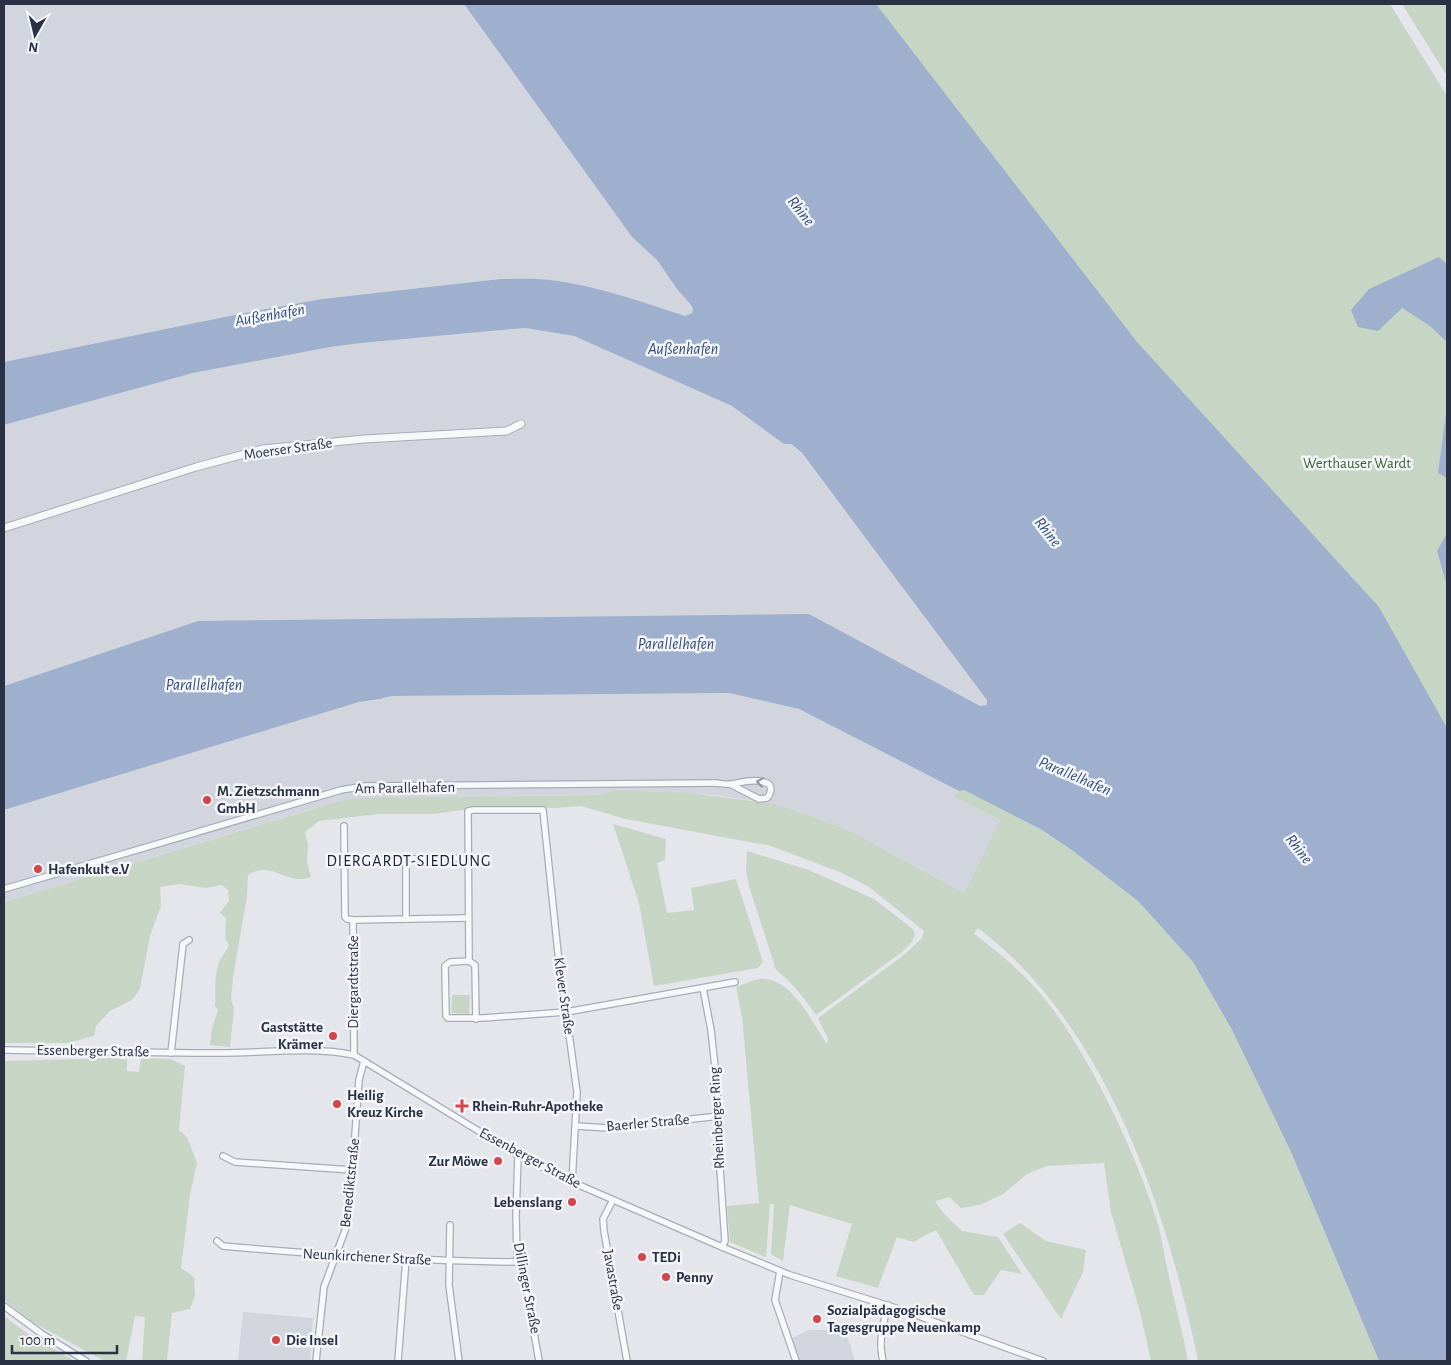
<svg xmlns="http://www.w3.org/2000/svg" width="1451" height="1365" font-family="'Alegreya Sans',sans-serif">
  <style>
    .built { fill: #d2d5de }
    .green { fill: #c7d6c4 }
    .water { fill: #9eb0cd }
    .lines { fill: none; stroke-linecap: round; stroke-linejoin: round }
    .minor-casing { stroke: #a8acb7; stroke-width: 8 }
    .tertiary-casing { stroke: #a8acb7; stroke-width: 9 }
    .minor { stroke: #f7f8fa; stroke-width: 5.5 }
    .tertiary { stroke: #f7f8fa; stroke-width: 7 }
    .oneway { stroke: #9094a0 }
    .poi-dot { fill: #d4454c; stroke: #f4f5f9; stroke-width: 2 }
    .labels { text-anchor: middle; dominant-baseline: central; stroke-width: 5; stroke-linejoin: round; paint-order: stroke }
    .street-label { font-size: 15px; fill: #2a3145; stroke: #f4f5f9 }
    .park-label { font-size: 15px; fill: #3a6237; stroke: #f4f5f9 }
    .poi-label { font-size: 15px; font-weight: bold; fill: #2a3145; stroke: #f4f5f9; text-anchor: start }
    .water-label { font-size: 16px; font-style: italic; fill: #324b7b; stroke: #f4f5f9 }
    .neighbourhood-label { font-size: 16px; letter-spacing: 1px; fill: #1c2236; stroke: #f4f5f9 }
  </style>
  <rect width="100%" height="100%" fill="#e4e6ec"/>
  <g class="built">
    <path d="M4,4H464L632,237L657,260L677,289L691,305L693,309L692,313L685,316L581,286L550,280L500,279L322,299L239,314L4,362Z"/>
    <path d="M525,328L574,336L732,406L784,444H791L802,454L875,550L988,701L987,705L980,706L198,621L4,686V425L193,373L330,347L361,343Z"/>
    <path d="M729,693L799,709L959,791L956,798L1000,820L964,893L852,832L812,816L769,803L714,795L648,791H611L600,795L505,796L312,809L4,902V810L359,702L381,700L382,698L393,696Z"/>
    <path d="M243,1312L313,1318L310,1361H238Z"/>
    <path d="M809,1330H829L848,1338L855,1361H796L788,1340Z"/>
  </g>
  <g class="green">
    <path d="M869,4H1390L1447,96V760Z"/>
    <path d="M1402,4H1447V76Z"/>
    <path d="M964,790L1042,830L1073,851L1138,901L1193,962L1232,1030L1291,1152L1379,1361H1198C1167,1210 1106,1024 978,928L974,934C1005,956 1036,985 1058,1016C1097,1073 1136,1154 1157,1221C1162,1238 1164,1255 1168,1272C1174,1302 1183,1331 1188,1361H1151L1140,1312L1111,1212L1104,1163L1047,1166L1027,1174L1003,1194L980,1205L961,1208L949,1197L935,1201L944,1214L962,1231L998,1237L1022,1274L1001,1270L984,1295H974L936,1230L913,1242L897,1237L878,1288L836,1276L852,1224L790,1205L783,1261L771,1254L774,1204H770L766,1257L730,1242L727,1206L759,1203L742,1017L736,987C744,984 758,977 766,979C795,983 812,1023 827,1044L828,1039L818,1018L904,955L922,938L924,931L869,887L842,873L771,846L626,819L581,806L556,808L467,807L463,810L433,814H379L319,821L305,832L308,844L307,862L311,877C287,887 273,859 248,875L247,896L233,977L231,1000L234,1008L230,1047L210,1045L212,1028L218,1010L215,1006C216,993 214,977 218,966C220,957 226,953 229,945L225,938L226,918L220,913L229,901L228,890L222,885L206,888L180,884L160,887L161,906L150,936L140,989L132,1000L110,1011L96,1026L94,1036L68,1043H4V902L343,800L363,798L599,795L611,791H648L690,793L775,804L812,816L852,832L964,893L1000,820L956,798L954,795L959,791Z"/>
    <path d="M613,824L666,839L665,860L657,863L667,913L694,910L691,888L736,879L763,962L758,968L654,986L639,903Z"/>
    <path d="M747,851L809,870L874,899L913,929L915,935L911,943L902,952L816,1015C804,998 792,982 776,970L749,886L746,872Z"/>
    <path d="M452,995H470L469,1014L451,1013Z"/>
    <path d="M112,1058L127,1060V1071L139,1072L141,1058L171,1059L185,1066L179,1130L187,1137L197,1163L190,1195L181,1268L194,1277L195,1296L190,1309L172,1313L167,1361H142L145,1317L135,1316L126,1361H105L95,1356L34,1323L4,1300V1061Z"/>
    <path d="M1020,1223L1046,1241L1086,1250L1083,1272L1061,1319L1003,1234Z"/>
    <path d="M4,1316L32,1337L75,1361H4Z"/>
  </g>
  <g class="water">
    <path d="M464,4H876L1137,342L1379,607L1447,728V1361H1379L1291,1152L1232,1030L1193,962L1138,901L1073,851L1042,830L964,790L959,791L799,709L729,693L393,696L382,698V699L359,702L4,810V686L198,621L809,614L980,706L987,705V700L802,453L791,444H784L732,406L574,336L525,328L361,343L330,347L193,373L4,425V362L239,314L322,299L500,279C517,279 534,278 550,280C594,285 643,302 685,316L692,313L693,309L691,305L677,289L657,260L632,237Z"/>
    <path d="M1439,257L1447,264V342L1430,326L1402,308L1378,331L1358,327L1351,310L1369,289Z"/>
    <path d="M1447,406V478L1438,473Z"/>
    <path d="M1447,533V586L1437,551Z"/>
  </g>
  <g class="lines">
    <defs>
      <g id="minor">
        <path d="M344,826L345,917L347,919L353,920L354,1055"/>
        <path d="M345,860L468,858"/>
        <path d="M4,889L341,790L365,786L715,783C720,783 726,785 732,784C744,782 757,778 769,784C772,788 771,794 767,798L759,799L730,784"/>
        <path d="M406,919V859"/>
        <path d="M353,920L468,918"/>
        <path d="M469,961L450,962L445,966L446,1016L448,1018H483L566,1012L735,982"/>
        <path d="M703,988L711,1030L716,1076L721,1141L719,1154L725,1241L722,1247"/>
        <path d="M476,1019L475,965L469,961L468,811L473,810H543L558,953L577,1092L572,1182"/>
        <path d="M4,1050C76,1051 149,1053 221,1053C263,1053 314,1046 354,1055L518,1155L572,1182L722,1247L790,1275L899,1309L1043,1361"/>
        <path d="M171,1053L183,944L189,940"/>
        <path d="M576,1126L608,1128L720,1116"/>
        <path d="M518,1155L516,1216L517,1256L523,1270L539,1361"/>
        <path d="M223,1156L235,1162L352,1170"/>
        <path d="M613,1200L603,1219L604,1231L627,1361"/>
        <path d="M450,1225L449,1285L459,1361"/>
        <path d="M217,1241L223,1246C322,1255 420,1261 519,1262"/>
        <path d="M780,1271L775,1300L796,1361"/>
        <path d="M4,1306L42,1334L86,1361"/>
        <path d="M316,1361L324,1287L347,1225L350,1204L359,1080L364,1061"/>
        <path d="M398,1361L406,1259"/>
        <path d="M883,1361C878,1341 883,1324 888,1305"/>
      </g>
      <path id="tertiary" d="M4,528L196,467L263,449L364,439L506,431L521,424"/>
    </defs>
    <use href="#minor" class="minor-casing"/>
    <use href="#tertiary" class="tertiary-casing"/>
    <use href="#minor" class="minor"/>
    <use href="#tertiary" class="tertiary"/>
  </g>
  <defs><path id="oneway-chevron" d="M-2-3.5L2.5 0L-2 3.5" fill="none" stroke-width="1.6" stroke-linecap="round" stroke-linejoin="round" transform="scale(1.25)"/></defs>
  <use class="oneway" href="#oneway-chevron" transform="translate(760 782) rotate(-171)"/>
  <g class="poi-dot">
    <circle cx="207" cy="800" r="5"/>
    <circle cx="38" cy="869" r="5"/>
    <circle cx="333" cy="1036" r="5"/>
    <circle cx="337" cy="1104" r="5"/>
    <path d="M459.5 1098.5h5v5h5v5h-5v5h-5v-5h-5v-5h5z"/>
    <circle cx="498" cy="1161" r="5"/>
    <circle cx="572" cy="1202" r="5"/>
    <circle cx="642" cy="1257" r="5"/>
    <circle cx="666" cy="1277" r="5"/>
    <circle cx="817" cy="1319" r="5"/>
    <circle cx="276" cy="1340" r="5"/>
  </g>
  <g class="labels">
    <g class="street-label">
      <text transform="translate(288 449) rotate(-8)">Moerser Straße</text>
      <text transform="translate(405 788) rotate(-1)">Am Parallelhafen</text>
      <text transform="translate(353 982) rotate(-90)">Diergardtstraße</text>
      <text transform="translate(564 996) rotate(82)">Klever Straße</text>
      <text transform="translate(93 1051) rotate(1)">Essenberger Straße</text>
      <text transform="translate(717 1118) rotate(-93)">Rheinberger Ring</text>
      <text transform="translate(648 1123) rotate(-5)">Baerler Straße</text>
      <text transform="translate(530 1158) rotate(28)">Essenberger Straße</text>
      <text transform="translate(350 1183) rotate(-84)">Benediktstraße</text>
      <text transform="translate(367 1257) rotate(3)">Neunkirchener Straße</text>
      <text transform="translate(613 1280) rotate(80)">Javastraße</text>
      <text transform="translate(527 1288) rotate(79)">Dillinger Straße</text>
    </g>
    <g class="park-label">
      <text x="1357" y="463">Werthauser Wardt</text>
    </g>
    <g class="poi-label">
      <text x="217" y="791">M. Zietzschmann<tspan x="217" dy="17">GmbH</tspan></text>
      <text x="48" y="869">Hafenkult e.V</text>
      <text x="323" y="1027" text-anchor="end">Gaststätte<tspan x="323" dy="17">Krämer</tspan></text>
      <text x="347" y="1095">Heilig<tspan x="347" dy="17">Kreuz Kirche</tspan></text>
      <text x="472" y="1106">Rhein-Ruhr-Apotheke</text>
      <text x="488" y="1161" text-anchor="end">Zur Möwe</text>
      <text x="562" y="1202" text-anchor="end">Lebenslang</text>
      <text x="652" y="1257">TEDi</text>
      <text x="676" y="1277">Penny</text>
      <text x="827" y="1310">Sozialpädagogische<tspan x="827" dy="17">Tagesgruppe Neuenkamp</tspan></text>
      <text x="286" y="1340">Die Insel</text>
    </g>
    <g class="water-label">
      <text transform="translate(801 211) rotate(52)">Rhine</text>
      <text transform="translate(270 315) rotate(-10)">Außenhafen</text>
      <text x="683" y="349">Außenhafen</text>
      <text transform="translate(1048 532) rotate(52)">Rhine</text>
      <text x="676" y="644">Parallelhafen</text>
      <text x="204" y="685">Parallelhafen</text>
      <text transform="translate(1075 776) rotate(23)">Parallelhafen</text>
      <text transform="translate(1299 849) rotate(52)">Rhine</text>
    </g>
    <g class="neighbourhood-label">
      <text x="409" y="861">DIERGARDT-SIEDLUNG</text>
    </g>
  </g>
  <rect width="1451" height="1365" fill="none" stroke="#2a3145" stroke-width="10"/>
  <g transform="translate(35 35) rotate(188)" stroke="#f4f5f9" stroke-width="4" paint-order="stroke">
  <path d="M0-4L9 19L0 12L-9 19Z" fill="#2a3145"/>
  <text y="-8" font-size="14" font-weight="bold" text-anchor="middle" fill="#2a3145">N</text>
  </g>
  <path d="M12 1345v8h105v-8" fill="none" stroke="#2a3145" stroke-width="2.5"/>
  <text x="20" y="1345" font-size="15" fill="#2a3145" stroke="#f4f5f9" stroke-width="4" paint-order="stroke">100 m</text>
</svg>
